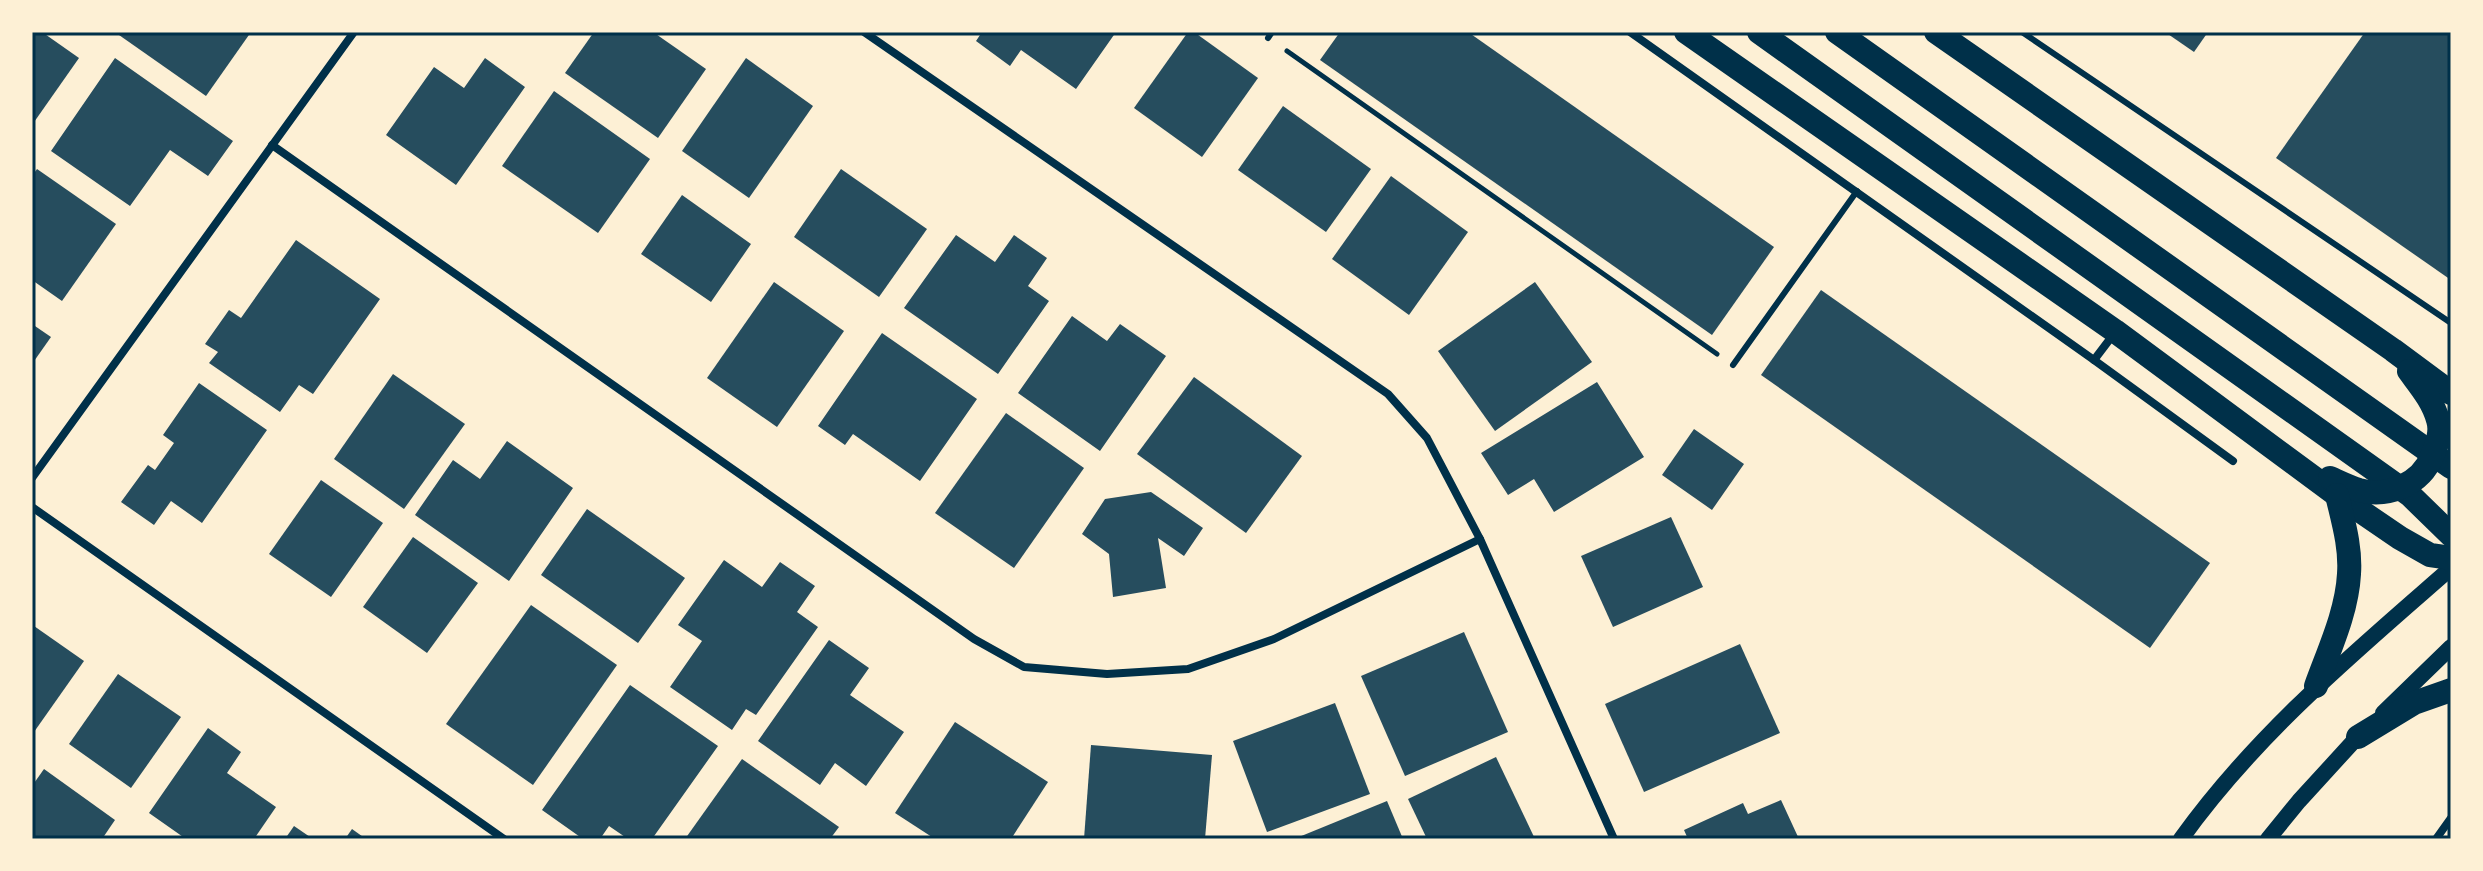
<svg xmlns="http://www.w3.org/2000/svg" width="2483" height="871" font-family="Inter,sans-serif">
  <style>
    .building { fill: #264d5e }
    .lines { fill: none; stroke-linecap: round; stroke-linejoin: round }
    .path { stroke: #003049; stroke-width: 5 }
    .service { stroke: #003049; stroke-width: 6 }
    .minor { stroke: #003049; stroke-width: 8 }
    .secondary { stroke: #003049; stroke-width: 16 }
    .motorway { stroke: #003049; stroke-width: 24 }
    .neatline { fill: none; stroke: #003049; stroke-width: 3 }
  </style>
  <rect width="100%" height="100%" fill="#fdf0d5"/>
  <g class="building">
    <path d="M32,32H42L79,58L32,125Z"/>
    <path d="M121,32H251L206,96L119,35Z"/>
    <path d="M594,32H653L706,69L658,138L565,73Z"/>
    <path d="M982,32H1116L1076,89L1021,50L1010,66L976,41Z"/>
    <path d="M1188,32H1194L1258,78L1202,157L1134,108Z"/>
    <path d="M1340,32H1468L1774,247L1712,335L1320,60Z"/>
    <path d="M2165,32H2208L2194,52Z"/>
    <path d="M2365,32H2451V280L2276,158Z"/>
    <path d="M115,58L233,141L208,176L170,150L130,206L51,151Z"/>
    <path d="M485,58L525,87L456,185L386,135L434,67L464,88Z"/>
    <path d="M746,58L813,106L749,198L682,151Z"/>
    <path d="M554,91L650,159L598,233L502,166Z"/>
    <path d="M1283,106L1371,169L1326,232L1238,170Z"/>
    <path d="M37,169L116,224L62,301L32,280V176Z"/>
    <path d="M841,169L927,229L879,297L794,237Z"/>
    <path d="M1391,176L1468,232L1409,315L1332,259Z"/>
    <path d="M682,195L751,244L711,302L641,254Z"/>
    <path d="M956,235L995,262L1014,235L1047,258L1028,286L1049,301L998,374L904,308Z"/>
    <path d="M296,240L380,299L313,394L299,385L280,412L209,363L218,352L205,344L229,310L241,318Z"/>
    <path d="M774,282L844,331L777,427L707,378Z"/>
    <path d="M1535,282L1592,362L1495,431L1438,351Z"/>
    <path d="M1821,290L2210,563L2150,648L1761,375Z"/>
    <path d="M1072,316L1107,341L1120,324L1166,356L1100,451L1018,393Z"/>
    <path d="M32,324L51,337L32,364Z"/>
    <path d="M882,333L977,399L920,481L853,434L845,445L818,426Z"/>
    <path d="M393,374L465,424L404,509L334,459Z"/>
    <path d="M1194,377L1302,456L1246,533L1137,454Z"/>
    <path d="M1597,382L1644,457L1554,512L1534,479L1508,495L1481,453Z"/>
    <path d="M199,383L267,430L202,523L171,501L154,525L121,502L148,465L155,470L174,443L163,435Z"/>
    <path d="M1006,413L1084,468L1014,568L935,513Z"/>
    <path d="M1694,429L1744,464L1712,510L1662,475Z"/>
    <path d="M507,441L573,488L509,581L415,515L453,460L480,479Z"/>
    <path d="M321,480L383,523L331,597L269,554Z"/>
    <path d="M1151,492L1203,528L1184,556L1158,538L1166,588L1113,597L1109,554L1082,534L1105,499Z"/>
    <path d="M587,509L685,578L638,643L541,575Z"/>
    <path d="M1671,517L1703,587L1613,627L1581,556Z"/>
    <path d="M413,537L478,583L427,653L363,607Z"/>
    <path d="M724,560L762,587L780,562L815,586L797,612L818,627L756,715L746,709L732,730L670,687L702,641L678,625Z"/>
    <path d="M531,605L617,665L533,785L446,724Z"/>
    <path d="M34,626L84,661L34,732L32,731Z"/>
    <path d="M1464,632L1508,732L1405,776L1361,676Z"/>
    <path d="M829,640L869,668L850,695L904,732L866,786L835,763L820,785L758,741Z"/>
    <path d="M1740,644L1780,733L1644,792L1605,704Z"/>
    <path d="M118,674L181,717L131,788L69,744Z"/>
    <path d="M630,685L718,746L652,839H628L609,826L600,839H583L542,810Z"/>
    <path d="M1335,703L1370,794L1267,832L1233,741Z"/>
    <path d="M955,722L1048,782L1011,839H935L895,813Z"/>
    <path d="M208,728L241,752L227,773L276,807L254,839H186L149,813Z"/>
    <path d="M1091,745L1212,755L1205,839H1084Z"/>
    <path d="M1496,757L1535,839H1427L1408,799Z"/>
    <path d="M742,759L839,827L830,839H685Z"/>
    <path d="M44,769L115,820L102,839H32V786Z"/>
    <path d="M1781,800L1799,839H1688L1684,830L1743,803L1748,814Z"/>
    <path d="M1387,801L1403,839H1294Z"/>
    <path d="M294,826L313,839H285Z"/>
    <path d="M352,829L366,839H345Z"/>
  </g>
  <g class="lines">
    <path class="path" d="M1287,51L1717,354"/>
    <g class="service">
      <path d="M2022,32L2451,323"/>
      <path d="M1268,38L1272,32"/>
      <path d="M1733,365L1857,191"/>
    </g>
    <g class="minor">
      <path d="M864,32L1388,394L1427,438L1480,539L1614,839"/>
      <path d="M1630,32L2094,360L2113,335"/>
      <path d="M272,145L974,639L1024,667L1107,674L1188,669L1274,639L1480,539"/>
      <path d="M2094,360L2233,461"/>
      <path d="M32,478L354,32"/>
      <path d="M32,507L504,839"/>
      <path d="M2436,839L2451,818"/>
    </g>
    <g class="secondary">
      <path d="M2383,713L2451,647"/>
      <path d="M2181,839C2256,734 2355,652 2451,568"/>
      <path d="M2268,839L2299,801L2363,731"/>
    </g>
    <g class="motorway">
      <path d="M1686,32L2115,331L2337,495L2400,538L2430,555L2451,558"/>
      <path d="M1759,32L2410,495L2451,535"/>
      <path d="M1837,32L2451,467"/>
      <path d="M1936,32L2393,350L2451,393"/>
      <path d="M2330,478C2339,482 2349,487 2359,490C2388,498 2421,484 2432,456C2437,445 2442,432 2438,420C2433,401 2420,386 2409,371"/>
      <path d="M2316,686C2329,650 2347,612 2349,574C2351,547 2343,521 2337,495"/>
      <path d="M2358,737L2414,703L2451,690"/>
    </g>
  </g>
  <rect width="2483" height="871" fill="none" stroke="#fdf0d5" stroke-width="68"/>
  <rect x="34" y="34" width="2415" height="803" class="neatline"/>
</svg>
